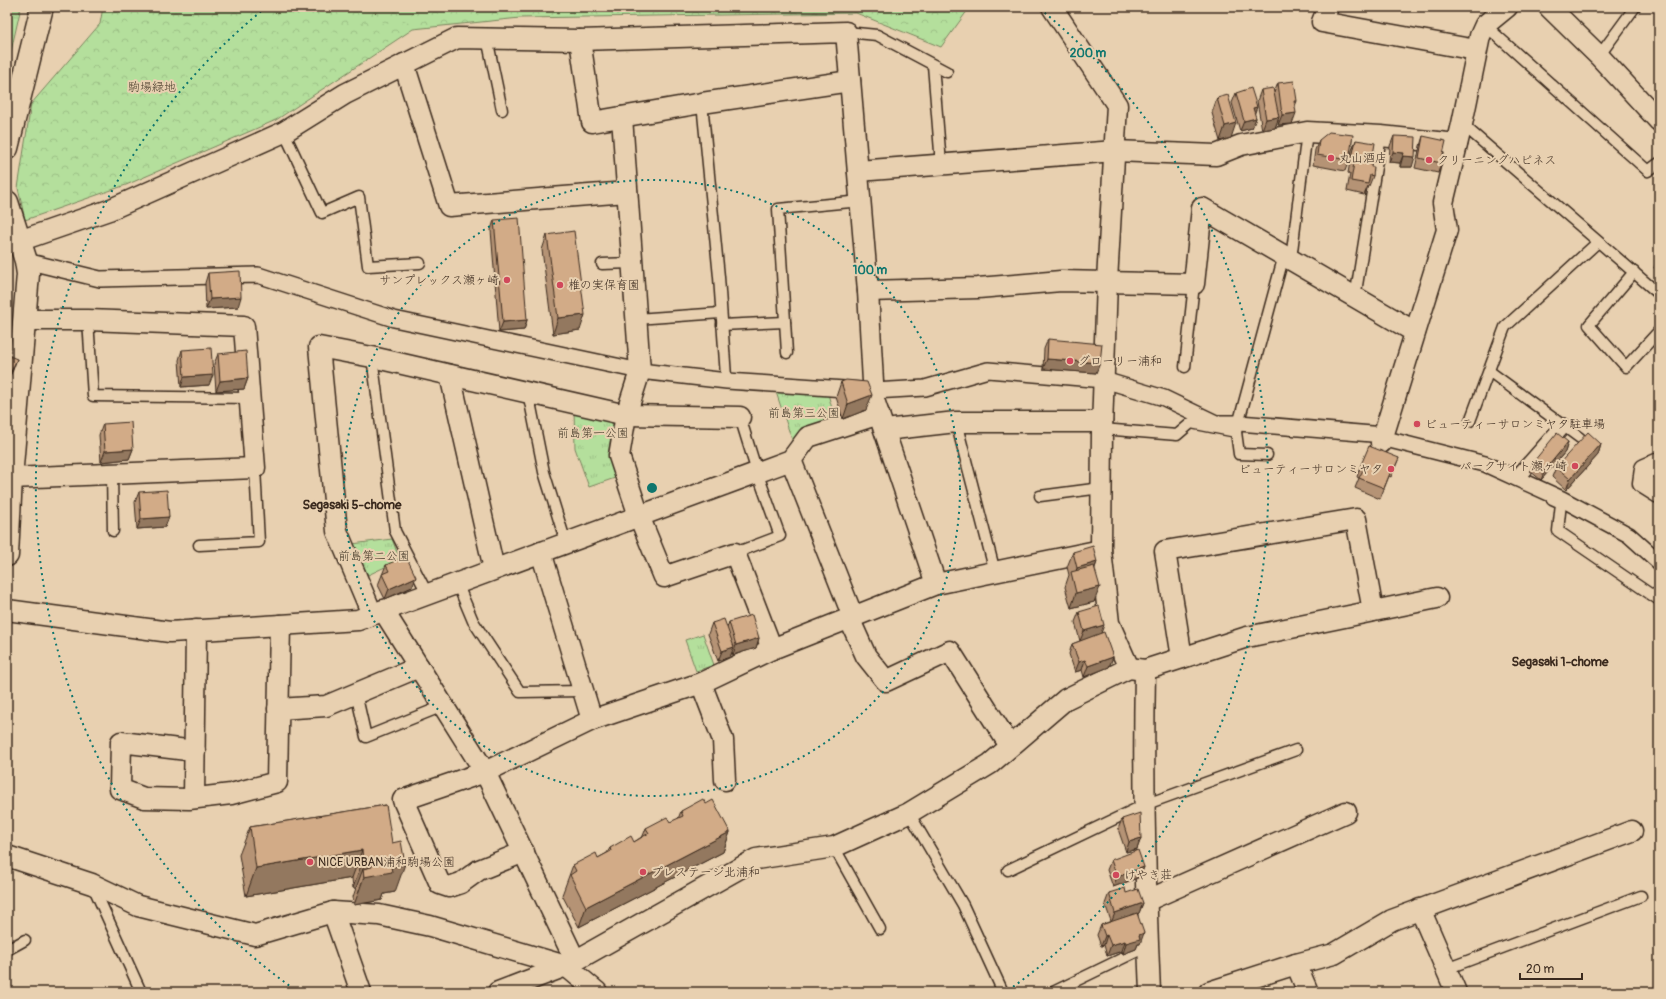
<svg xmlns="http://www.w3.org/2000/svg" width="1666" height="999" font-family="Pangolin,'Klee One',sans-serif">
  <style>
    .forest { fill: url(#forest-crowns); stroke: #78845d }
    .park { fill: url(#park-tufts); stroke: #78845d }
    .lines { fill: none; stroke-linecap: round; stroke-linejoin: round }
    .service-casing { stroke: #3b2a1e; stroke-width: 13 }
    .pedestrian-casing { stroke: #3b2a1e; stroke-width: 18 }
    .minor-casing { stroke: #3b2a1e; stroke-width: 23 }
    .tertiary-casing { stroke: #3b2a1e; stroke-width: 25 }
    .service { stroke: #e8d0b0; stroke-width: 10 }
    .pedestrian { stroke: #e8d0b0; stroke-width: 15 }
    .minor { stroke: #e8d0b0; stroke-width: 20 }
    .tertiary { stroke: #e8d0b0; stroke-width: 22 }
    .wall { fill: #b59374; stroke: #3b2a1e }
    .shaded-wall { fill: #93785e; stroke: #3b2a1e }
    .building { fill: #d2ab87; stroke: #3b2a1e }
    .ring { fill: none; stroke: #0f766e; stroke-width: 2; stroke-dasharray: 2 4 }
    .poi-dot { fill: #d1495b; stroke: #e8d0b0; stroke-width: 1.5 }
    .labels { text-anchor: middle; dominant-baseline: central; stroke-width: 4; stroke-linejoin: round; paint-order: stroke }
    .park-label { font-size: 12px; fill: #473c2b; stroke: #e8d0b0 }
    .poi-label { font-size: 12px; fill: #3b2a1e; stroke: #e8d0b0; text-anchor: start }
    .neighbourhood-label { font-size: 13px; font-weight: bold; fill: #3b2a1e; stroke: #e8d0b0 }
    .centre { fill: #0f766e; stroke: #e8d0b0; stroke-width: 2 }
    .ring-label { font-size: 12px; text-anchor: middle; font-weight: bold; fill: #0f766e; stroke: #e8d0b0; stroke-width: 4; stroke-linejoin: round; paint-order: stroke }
  </style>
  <defs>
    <pattern id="forest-crowns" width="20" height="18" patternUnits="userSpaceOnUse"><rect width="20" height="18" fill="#b4df9c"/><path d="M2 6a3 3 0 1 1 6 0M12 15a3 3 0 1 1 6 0" fill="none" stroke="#9cc086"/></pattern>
    <pattern id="park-tufts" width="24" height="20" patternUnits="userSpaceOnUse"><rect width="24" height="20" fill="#b4df9c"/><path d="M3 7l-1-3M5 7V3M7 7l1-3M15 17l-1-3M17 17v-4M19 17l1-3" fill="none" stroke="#9cc086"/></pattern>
  </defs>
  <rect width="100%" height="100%" fill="#e8d0b0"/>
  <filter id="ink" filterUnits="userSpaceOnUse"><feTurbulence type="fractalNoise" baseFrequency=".025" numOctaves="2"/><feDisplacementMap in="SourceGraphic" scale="8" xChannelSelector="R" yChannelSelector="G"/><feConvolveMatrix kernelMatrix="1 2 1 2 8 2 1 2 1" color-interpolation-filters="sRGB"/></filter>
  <g filter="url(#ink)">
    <path class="forest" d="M103,7H970L941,47L856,13L520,18L413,29L276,120L126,185L25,220L18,188L31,104L100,24Z"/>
    <g class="park">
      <path d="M7,7H21L7,69Z"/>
      <path d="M776,392L828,394L836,423L794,446Z"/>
      <path d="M574,410L614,418L608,454L615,478L589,487L575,448Z"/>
      <path d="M392,539L400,560L368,575L352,544Z"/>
      <path d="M703,634L714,665L696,671L685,640Z"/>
    </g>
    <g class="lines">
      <defs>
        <g id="service">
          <path d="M1485,25L1648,171L1659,163"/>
          <path d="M846,32L877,35L947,72"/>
          <path d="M487,38L502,110"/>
          <path d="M1599,56L1635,7"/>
          <path d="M933,65L941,164"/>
          <path d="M702,103L719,277L726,377L727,381"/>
          <path d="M1462,124L1659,294"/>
          <path d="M284,132L322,213L359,197L368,266L420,263"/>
          <path d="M1291,259L1307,132"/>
          <path d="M602,264L632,263"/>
          <path d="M1634,272L1589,325L1626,367L1659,331"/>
          <path d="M1355,298L1381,136"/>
          <path d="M636,319L721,313"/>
          <path d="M88,320L93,396L250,398"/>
          <path d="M722,325L785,322"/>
          <path d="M787,353L778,209L861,201"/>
          <path d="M372,357L395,531L427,593"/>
          <path d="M1185,367L1194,284"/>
          <path d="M1489,371L1580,438"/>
          <path d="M528,392L544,472L566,543"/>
          <path d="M1470,421L1505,327L1598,242"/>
          <path d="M956,422L995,572"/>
          <path d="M1102,429L1177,435L1191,423L1236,432L1284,255"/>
          <path d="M1236,432L1239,454L1267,455"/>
          <path d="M112,474L113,531"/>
          <path d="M1040,496L1101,488"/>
          <path d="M1552,499L1561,503L1558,531L1659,600"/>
          <path d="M199,545L259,542L255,468"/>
          <path d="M735,553L780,536L757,472L740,417"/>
          <path d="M457,583L473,621L520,692L583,691"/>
          <path d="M356,693L366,737L443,706"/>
          <path d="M909,813L963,905L1003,992"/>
          <path d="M834,847L880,929"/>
          <path d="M1008,870L1144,805L1296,750"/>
          <path d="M93,886L141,992"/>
          <path d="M7,950L25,940"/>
          <path d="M1446,969L1641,896"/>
          <path d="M1053,992L1148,946"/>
        </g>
        <g id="pedestrian">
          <path d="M26,261L100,279L258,275L394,319L640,371L727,381L874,391L925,388L988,370L1104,380L1164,398L1216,423H1239L1384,435"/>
          <path d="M1382,438L1485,464L1562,499L1629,535L1659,562"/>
          <path d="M1517,478L1563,426"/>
        </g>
        <g id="minor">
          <path d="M1052,7L1117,105L1107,281L1102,429L1101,550L1109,623L1129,668"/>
          <path d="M1328,7L1322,22L1476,50"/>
          <path d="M1549,7L1599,56L1659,121"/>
          <path d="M580,40L592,122L702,103L850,81"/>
          <path d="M404,64L449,206L627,192"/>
          <path d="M622,117L640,371L626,415L619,456L639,516L664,577L735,553L772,649"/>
          <path d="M858,171L1115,151L1216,155L1241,145L1307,132L1381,136L1457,144"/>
          <path d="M19,241L109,210L284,132L345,94L457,38L580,40L846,32L868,291L874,400L936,584"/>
          <path d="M868,291L978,288L1061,281L1194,284L1202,208L1415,332"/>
          <path d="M450,375L494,569"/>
          <path d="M885,430L956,422H1102"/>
          <path d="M1381,443L1447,230L1443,203L1462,124L1480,36L1485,25L1507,7"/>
          <path d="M791,460L853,617"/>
          <path d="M1659,463L1645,469L1643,483L1659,493"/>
          <path d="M11,478L255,468L244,326L88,320H25"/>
          <path d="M541,552L592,720"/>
          <path d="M7,610L170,632L358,620L791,460L808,437L879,414"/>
          <path d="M383,610L485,772L575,960"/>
          <path d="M372,614L337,531L319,347L372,357L626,415L740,417"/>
          <path d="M849,618L866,656L886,681L950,651L1010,746"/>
          <path d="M1182,658L1165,551L1356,519L1373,611"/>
          <path d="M1145,670C1143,777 1145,885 1150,992"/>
          <path d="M701,683L723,740L725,780"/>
          <path d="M278,709L326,706L419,667"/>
          <path d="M195,751L121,742L120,789L144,798L189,799L231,794L277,782L280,625"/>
          <path d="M194,798L196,630"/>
          <path d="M524,852L479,870L461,883L449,887L440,884L403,800L485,772L592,720L701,683L772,649L936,584L1101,550"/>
          <path d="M7,856L92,884L138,906L255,935L333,912L379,915L430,926L566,966L597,992"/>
          <path d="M1146,901L1346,812"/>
          <path d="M1420,909L1456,992"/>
          <path d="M333,912L361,992"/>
          <path d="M1296,964L1308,992"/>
          <path d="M498,992L566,966L756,859L834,847L909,813L990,764L1066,699L1129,668L1145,670L1247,637L1437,598"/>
          <path d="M1209,992L1296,964L1334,954L1392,920L1632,831"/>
        </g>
        <g id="tertiary">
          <path d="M7,148L42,7"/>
          <path d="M7,202L26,261L28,274L11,478L7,555"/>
        </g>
      </defs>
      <use href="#service" class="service-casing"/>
      <use href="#pedestrian" class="pedestrian-casing"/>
      <use href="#minor" class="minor-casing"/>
      <use href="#tertiary" class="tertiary-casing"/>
      <use href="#service" class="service"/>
      <use href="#pedestrian" class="pedestrian"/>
      <use href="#minor" class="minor"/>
      <use href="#tertiary" class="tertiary"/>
    </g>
    <g class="wall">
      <path d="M1278,83L1297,101L1295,106L1292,124L1278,125V120L1275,128L1262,130L1257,101L1261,90L1274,93Z"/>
      <path d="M1236,93L1254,114L1256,118L1252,128L1240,131L1232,103Z"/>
      <path d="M1217,98L1231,138L1220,141L1212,113Z"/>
      <path d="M1394,136L1412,167H1400V163L1389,162L1390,146Z"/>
      <path d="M1423,136L1441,163L1438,173L1415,168L1420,146Z"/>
      <path d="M1319,140L1349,160L1345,171L1313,165L1315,150Z"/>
      <path d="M1356,140L1371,167L1373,176L1369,186H1368L1364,195L1347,191L1350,174L1348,173L1352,150Z"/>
      <path d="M494,220L527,320L524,330L499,332L491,230Z"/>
      <path d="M547,235L580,330L553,334L542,250Z"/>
      <path d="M1659,257V273L1654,268L1658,258Z"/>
      <path d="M208,273L238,307L206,309L205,283Z"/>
      <path d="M1048,339L1096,373L1043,369L1044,349Z"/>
      <path d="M182,350L209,385L181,387L179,360Z"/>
      <path d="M218,354L248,378L244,389L216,391L214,364Z"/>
      <path d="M841,382L866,410L843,419L836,397Z"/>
      <path d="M103,424L133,449L129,459L101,462L99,435Z"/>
      <path d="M1568,442L1565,452L1541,480L1530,471L1534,461Z"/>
      <path d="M1601,444L1598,455L1566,490L1552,477L1556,467Z"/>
      <path d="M1399,458L1391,477L1389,476L1380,499L1355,488L1359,478L1357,477L1360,467Z"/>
      <path d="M139,492L169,517L165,527L137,529L135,502Z"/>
      <path d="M1073,552L1097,562L1095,568L1094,602L1071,608L1065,587L1069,575L1067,567Z"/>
      <path d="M386,565L412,587L385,599L378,585Z"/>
      <path d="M1079,612L1101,634L1113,657L1109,667L1084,677L1082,670L1075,672L1069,654L1072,644L1080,641L1075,622Z"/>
      <path d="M729,622L759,638L756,648L733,655L732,652L730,657L718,661L708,634L712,623L727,628Z"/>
      <path d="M706,804L730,832L723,852L579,927L562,895L573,865L598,858L607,853L610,848L634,842L643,836L646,828L670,822L678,819L681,811Z"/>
      <path d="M386,805L395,892L384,894L382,900L354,905L353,897L356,888H353L352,878L246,896L239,855L250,827Z"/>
      <path d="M1122,819L1141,838L1137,849L1126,852L1118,829Z"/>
      <path d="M1111,860L1144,867L1140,877L1113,887L1107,870Z"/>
      <path d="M1109,893H1126L1143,903L1139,913L1138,914L1140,944H1138L1136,949L1123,954L1122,951L1107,956L1104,945L1101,946L1097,935L1101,925L1111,921L1105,904Z"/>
    </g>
    <g class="shaded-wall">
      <path d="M1257,107L1253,118V108Z"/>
      <path d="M1296,113L1292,124L1278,125L1282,115Z"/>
      <path d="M1279,117L1275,128L1262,130L1266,119Z"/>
      <path d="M1256,118L1252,128L1240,131L1244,121Z"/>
      <path d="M1236,123L1231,138L1220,141L1225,126Z"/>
      <path d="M1393,152L1404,153L1400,163L1389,162Z"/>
      <path d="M1403,156L1415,157L1412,167H1400Z"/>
      <path d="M241,297L238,307L206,309L210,299Z"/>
      <path d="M585,315L580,330L553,334L558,318Z"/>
      <path d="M527,320L524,330L499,332L503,322Z"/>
      <path d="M17,359L13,370L7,382V380Z"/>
      <path d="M1047,359L1100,363L1096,373L1043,369Z"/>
      <path d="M213,375L209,385L181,387L184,377Z"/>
      <path d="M248,378L244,389L216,391L220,381Z"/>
      <path d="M872,395L866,410L843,419L848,404Z"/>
      <path d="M1568,442L1565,452L1541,480L1545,470Z"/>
      <path d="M1601,444L1598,455L1566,490L1570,479Z"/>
      <path d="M133,449L129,459L101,462L105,451Z"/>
      <path d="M169,517L165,527L137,529L141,519Z"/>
      <path d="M1097,562L1091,577L1073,580L1077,568Z"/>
      <path d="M416,577L412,587L385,599L389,589Z"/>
      <path d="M1100,587L1094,602L1071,608L1076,593Z"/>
      <path d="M1104,625L1100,636L1080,641L1084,631Z"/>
      <path d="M759,638L756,648L733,655L736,645Z"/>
      <path d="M734,647L730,657L718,661L722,651Z"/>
      <path d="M1113,657L1109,667L1084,677L1088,666Z"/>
      <path d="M1085,660L1082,670L1075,672L1079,662Z"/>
      <path d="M730,832L723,852L579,927L586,907Z"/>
      <path d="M1141,838L1137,849L1126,852L1129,842Z"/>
      <path d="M362,850L352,878L246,896L256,868Z"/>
      <path d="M371,859L365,877L391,867L405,864L395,892L384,894L382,900L354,905L364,877L363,869L356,888H353L363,860Z"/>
      <path d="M1144,867L1140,877L1113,887L1117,877Z"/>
      <path d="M1143,903L1139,913L1111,923L1115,913Z"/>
      <path d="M1144,933L1140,944H1138L1136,949L1123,954L1126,943L1139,935Z"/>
      <path d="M1107,935L1104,945L1101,946L1105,936Z"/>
      <path d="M1125,941L1122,951L1107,956L1111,945Z"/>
    </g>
    <g class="building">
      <path d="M1294,81L1297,101H1294L1296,113L1282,115L1278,83Z"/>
      <path d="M1251,88L1257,107L1253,108L1256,118L1244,121L1236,93Z"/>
      <path d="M1273,88L1279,117L1266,119L1261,90Z"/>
      <path d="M1228,95L1236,123L1225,126L1217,98Z"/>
      <path d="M1329,132L1353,135L1349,160L1317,155L1319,140Z"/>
      <path d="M1394,136L1416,137L1415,157L1403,156L1404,153L1393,152Z"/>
      <path d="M1423,136L1446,141L1441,163L1419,158Z"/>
      <path d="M1356,140L1375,143L1371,167H1374L1373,176L1370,175L1368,184L1351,181L1354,163L1351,162Z"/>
      <path d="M519,218L527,320L503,322L494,220Z"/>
      <path d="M574,231L585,315L558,318L547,235Z"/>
      <path d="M240,271L241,297L210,299L208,273Z"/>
      <path d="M1048,339L1102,344L1100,363L1047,359Z"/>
      <path d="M211,348L213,375L184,377L182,350Z"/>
      <path d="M246,351L248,378L220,381L218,354Z"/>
      <path d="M7,355L17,359L7,380Z"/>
      <path d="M846,380L867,382L872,395L848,404L841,382Z"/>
      <path d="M131,422L133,449L105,451L103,424Z"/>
      <path d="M1588,432L1601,444L1570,479L1556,467Z"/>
      <path d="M1557,433L1568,442L1545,470L1534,461Z"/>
      <path d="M1369,446L1399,458L1395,467L1393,466L1384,488L1359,478L1364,468L1360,467Z"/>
      <path d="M167,490L169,517L141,519L139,492Z"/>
      <path d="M1093,546L1097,562L1077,568L1073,552Z"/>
      <path d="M406,556L416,577L389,589L382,574L389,571L386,565Z"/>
      <path d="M1094,566L1100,587L1076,593L1071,572Z"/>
      <path d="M1099,606L1104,625L1084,631L1079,612Z"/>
      <path d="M752,615L759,638L736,645L729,622Z"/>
      <path d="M724,619L734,647L722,651L712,623Z"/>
      <path d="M1104,632L1113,657L1088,666L1085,660L1079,662L1072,644Z"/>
      <path d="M703,799L706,804L713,800L730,832L586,907L570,875L576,871L573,865L596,853L598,858L611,851L610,848L631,836L634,842L649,833L646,828L667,817L670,822L683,816L681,811Z"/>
      <path d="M386,805L392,843L401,841L405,864L391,867L392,872L364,877L363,869L372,867L371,859L363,860L362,850L256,868L250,827Z"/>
      <path d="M1140,813L1141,838L1129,842L1122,819Z"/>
      <path d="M1138,850L1144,867L1117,877L1111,860Z"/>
      <path d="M1125,888L1126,893L1138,889L1143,903L1115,913L1109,893Z"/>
      <path d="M1137,913L1144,933L1139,935L1140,939L1126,943L1125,941L1111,945L1107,935L1105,936L1101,925Z"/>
    </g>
  </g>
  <g class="ring">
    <circle cx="652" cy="488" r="308"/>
    <path d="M294 989A616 616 0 0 1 264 9M1040 9A616 616 0 0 1 1010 989"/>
  </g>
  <g class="poi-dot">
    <circle cx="1331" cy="158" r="4"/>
    <circle cx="1429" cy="160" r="4"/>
    <circle cx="507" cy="280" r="4"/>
    <circle cx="560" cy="285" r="4"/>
    <circle cx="1070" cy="361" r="4"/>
    <circle cx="1417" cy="424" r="4"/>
    <circle cx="1575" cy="466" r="4"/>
    <circle cx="1391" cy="469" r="4"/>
    <circle cx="310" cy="862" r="4"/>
    <circle cx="643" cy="872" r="4"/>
    <circle cx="1116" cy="875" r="4"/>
  </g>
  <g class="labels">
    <g class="park-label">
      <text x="152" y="87">駒場緑地</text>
      <text x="804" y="413">前島第三公園</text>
      <text x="593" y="433">前島第一公園</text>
      <text x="374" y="556">前島第二公園</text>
    </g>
    <g class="poi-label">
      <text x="1339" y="158">丸山酒店</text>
      <text x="1437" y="160">クリーニングハピネス</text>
      <text x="499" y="280" text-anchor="end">サンプレックス瀬ヶ崎</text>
      <text x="568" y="285">椎の実保育園</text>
      <text x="1078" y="361">グローリー浦和</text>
      <text x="1425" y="424">ビューティーサロンミヤタ駐車場</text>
      <text x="1567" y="466" text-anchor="end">パークサイト瀬ヶ崎</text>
      <text x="1383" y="469" text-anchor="end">ビューティーサロンミヤタ</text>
      <text x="318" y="862">NICE URBAN浦和駒場公園</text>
      <text x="651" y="872">プレステージ北浦和</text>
      <text x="1124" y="875">けやき荘</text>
    </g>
    <g class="neighbourhood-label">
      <text x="352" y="505">Segasaki 5-chome</text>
      <text x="1560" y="662">Segasaki 1-chome</text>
    </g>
  </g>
  <circle cx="652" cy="488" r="6" class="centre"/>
  <g class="ring-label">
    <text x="1088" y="57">200 m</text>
    <text x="870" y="274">100 m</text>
  </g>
  <rect width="1666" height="999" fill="none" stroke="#e8d0b0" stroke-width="24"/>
  <rect x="12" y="12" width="1642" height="975" fill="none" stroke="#3b2a1e" stroke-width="1.5" filter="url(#ink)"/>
  <path d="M1520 973v6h62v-6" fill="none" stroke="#3b2a1e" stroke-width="2"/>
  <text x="1526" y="973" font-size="12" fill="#3b2a1e" stroke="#e8d0b0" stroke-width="3" paint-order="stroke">20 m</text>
</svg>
